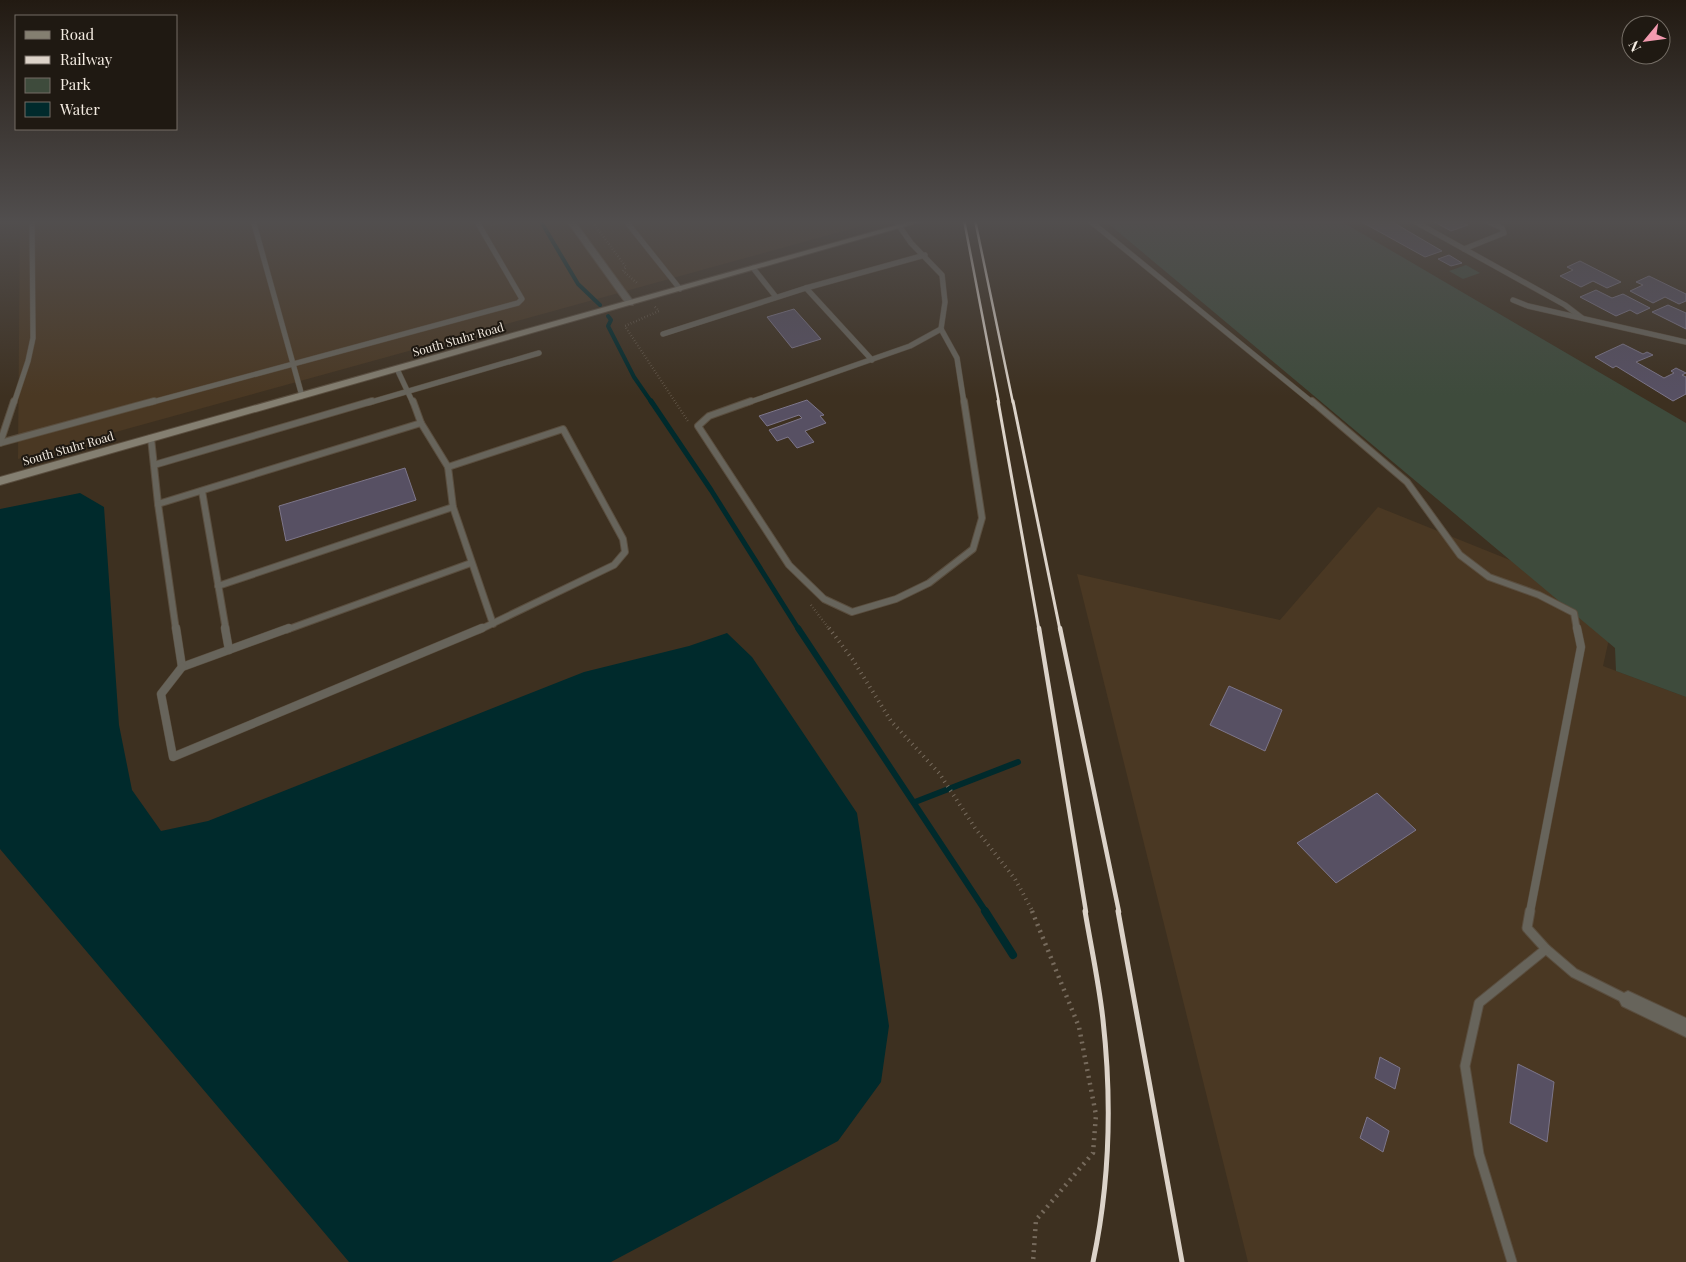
<svg xmlns="http://www.w3.org/2000/svg" width="1686" height="1262" font-family="'Playfair Display',serif">
  <style>
    .built { fill: #4a3823 }
    .green { fill: #3e4b3c }
    .water { fill: #002a2c }
    .lines { fill: none; stroke-linecap: round; stroke-linejoin: round }
    .stream-far3 { stroke: #002a2c; stroke-width: 4 }
    .stream-far2 { stroke: #002a2c; stroke-width: 5 }
    .stream-far1 { stroke: #002a2c; stroke-width: 6 }
    .stream { stroke: #002a2c; stroke-width: 8 }
    .building { fill: #575063; stroke: #7d768a }
    .service-far3-casing { stroke: #5a4e3f; stroke-width: 6 }
    .service-far2-casing { stroke: #5a4e3f; stroke-width: 8 }
    .service-far1-casing { stroke: #5a4e3f; stroke-width: 9 }
    .service-casing { stroke: #5a4e3f; stroke-width: 11 }
    .minor-casing { stroke: #5a4e3f; stroke-width: 2 }
    .secondary-casing { stroke: #5a4e3f; stroke-width: 2 }
    .path-far2 { stroke: #766a5c; stroke-width: 2.5; stroke-dasharray: 0.5 2.5; stroke-linecap: butt }
    .path-far1 { stroke: #766a5c; stroke-width: 4; stroke-dasharray: 1 4.5; stroke-linecap: butt }
    .path { stroke: #766a5c; stroke-width: 4.5; stroke-dasharray: 2 5; stroke-linecap: butt }
    .service-far3 { stroke: #67645b; stroke-width: 5 }
    .service-far2 { stroke: #67645b; stroke-width: 6 }
    .service-far1 { stroke: #67645b; stroke-width: 8 }
    .service { stroke: #67645b; stroke-width: 9 }
    .minor { fill: #67645b; fill-rule: evenodd }
    .secondary { fill: #847f71; fill-rule: evenodd }
    .rail-far3 { stroke: #dcd3c9; stroke-width: 2.5 }
    .rail-far2 { stroke: #dcd3c9; stroke-width: 3 }
    .rail-far1 { stroke: #dcd3c9; stroke-width: 4.5 }
    .rail { stroke: #dcd3c9; stroke-width: 5 }
    .labels { text-anchor: middle; dominant-baseline: central; stroke-width: 4; stroke-linejoin: round; paint-order: stroke }
    .far-street-label { font-size: 12px; fill: #f4ece2; stroke: #1f1912 }
  </style>
  <rect width="100%" height="100%" fill="#3d3020"/>
  <g class="built">
    <path d="M20,220H883L18,459Z"/>
    <path d="M1378,507L1617,603L1603,666L1686,697V1262H1248L1077,574L1280,620Z"/>
  </g>
  <g class="green">
    <path d="M1104,220H1339L1686,423V697L1616,671L1615,648Z"/>
    <path d="M1466,265L1480,273L1463,279L1449,271Z"/>
  </g>
  <path class="water" d="M80,493L104,507L119,725L132,790L161,831L208,821L584,672L689,646L727,633L752,657L857,813L889,1026L881,1082L838,1141L611,1262H349L0,849V509Z"/>
  <g class="lines">
    <g class="stream-far3">
      <path d="M540,220L578,284L600,305"/>
      <path d="M608,316L611,320L608,326L634,377L652,403"/>
    </g>
    <path class="stream-far2" d="M651,401L711,490L799,630"/>
    <g class="stream-far1">
      <path d="M798,628L986,912"/>
      <path d="M915,802L1018,762"/>
    </g>
    <path class="stream" d="M985,911L1013,955"/>
  </g>
  <g class="building">
    <path d="M1358,220H1389L1442,251L1425,257Z"/>
    <path d="M1431,220H1457L1468,225L1451,231Z"/>
    <path d="M1449,255L1462,263L1451,266L1438,259Z"/>
    <path d="M1580,261L1621,282L1607,288L1593,281L1581,287L1560,276L1573,270L1567,267Z"/>
    <path d="M1649,276L1686,294V301L1679,304L1665,297L1653,303L1630,291L1643,285L1636,282Z"/>
    <path d="M1596,290L1612,298L1623,294L1650,308L1637,314L1630,310L1616,316L1580,297Z"/>
    <path d="M1668,305L1686,313V329L1652,312Z"/>
    <path d="M794,309L821,339L792,348L767,317Z"/>
    <path d="M1623,344L1643,354L1647,352L1653,355L1636,362L1664,378L1674,373L1671,371L1676,368L1686,373L1682,375L1686,377V394L1673,401L1616,366L1613,368L1595,357Z"/>
    <path d="M807,400L824,415L820,416L826,423L805,431L814,442L797,448L788,437L777,441L769,430L802,418L799,415L767,426L759,416Z"/>
    <path d="M405,468L416,500L286,541L279,506Z"/>
    <path d="M1229,686L1282,710L1265,751L1210,725Z"/>
    <path d="M1377,793L1416,830L1336,883L1297,843Z"/>
    <path d="M1380,1057L1400,1068L1395,1089L1375,1078Z"/>
    <path d="M1518,1064L1554,1082L1547,1142L1510,1123Z"/>
    <path d="M1367,1117L1389,1131L1383,1152L1360,1138Z"/>
  </g>
  <g class="lines">
    <defs>
      <g id="service-far3">
        <path d="M253,220L302,396"/>
        <path d="M625,220L680,289"/>
        <path d="M895,220L911,243L942,275L945,302L941,329"/>
        <path d="M1089,220L1313,403"/>
        <path d="M1412,220L1565,305L1582,318"/>
        <path d="M1464,249L1504,233L1502,228L1485,220"/>
        <path d="M753,268L776,297"/>
        <path d="M806,288L872,360"/>
        <path d="M1513,300L1528,306L1686,342"/>
        <path d="M941,329L957,358L964,403"/>
        <path d="M663,334L806,288L925,255"/>
        <path d="M397,369L413,403"/>
        <path d="M14,403L28,361L33,338L32,220"/>
        <path d="M149,403L518,303L522,299L476,220"/>
        <path d="M368,403L539,353"/>
        <path d="M747,403L910,346L941,329"/>
      </g>
      <g id="service-far2">
        <path d="M413,401L421,423L448,467L453,507L493,624"/>
        <path d="M751,401L709,416L698,426L789,565L824,599L852,612L896,599L929,583L973,549L982,518L964,401"/>
        <path d="M1312,401L1407,482L1460,555L1489,577L1539,595L1574,613L1577,630"/>
        <path d="M151,438L158,504L421,423"/>
        <path d="M0,443L154,401"/>
        <path d="M0,443L14,401"/>
        <path d="M154,465L372,401"/>
        <path d="M448,467L563,429L623,539L625,552L614,565L479,630"/>
        <path d="M202,491L226,630"/>
        <path d="M158,504L176,630"/>
        <path d="M218,586L453,507"/>
        <path d="M286,630L471,563"/>
      </g>
      <g id="service-far1">
        <path d="M176,628L182,667L289,628"/>
        <path d="M225,628L229,650"/>
        <path d="M182,667L161,694L173,757L482,628"/>
        <path d="M1530,912L1581,647L1577,628"/>
      </g>
      <g id="service">
        <path d="M1530,911L1527,928L1546,949L1574,973L1628,1000"/>
        <path d="M1512,1262L1479,1154L1465,1066L1479,1003L1546,949"/>
      </g>
      <g id="minor">
        <path d="M566,220H574L633,301V305H627Z"/>
        <path d="M1628,991L1686,1018V1037L1622,1006L1619,1000L1622,994Z"/>
      </g>
      <path id="secondary" d="M915,220H927L0,485V477Z"/>
    </defs>
    <use href="#service-far3" class="service-far3-casing"/>
    <use href="#service-far2" class="service-far2-casing"/>
    <use href="#service-far1" class="service-far1-casing"/>
    <use href="#service" class="service-casing"/>
    <use href="#minor" class="minor-casing"/>
    <use href="#secondary" class="secondary-casing"/>
    <g class="path-far2">
      <path d="M591,220L626,267L623,271L637,283"/>
      <path d="M491,225L512,220"/>
      <path d="M655,307L659,311L625,326L688,421"/>
      <path d="M811,605L830,630"/>
    </g>
    <path class="path-far1" d="M829,628L853,660L891,721L939,773L975,828L1015,879L1033,912"/>
    <path class="path" d="M1032,911L1079,1027L1096,1115L1093,1153L1036,1220L1033,1262"/>
    <use href="#service-far3" class="service-far3"/>
    <use href="#service-far2" class="service-far2"/>
    <use href="#service-far1" class="service-far1"/>
    <use href="#service" class="service"/>
    <use href="#minor" class="minor"/>
    <use href="#secondary" class="secondary"/>
    <g class="rail-far3">
      <path d="M964,220L999,403"/>
      <path d="M975,220L1013,403"/>
    </g>
    <g class="rail-far2">
      <path d="M998,401L1039,630"/>
      <path d="M1013,401L1060,630"/>
    </g>
    <g class="rail-far1">
      <path d="M1039,628L1086,912"/>
      <path d="M1060,628L1119,912"/>
    </g>
    <g class="rail">
      <path d="M1085,911C1091,947 1099,983 1103,1020C1112,1101 1110,1182 1093,1262"/>
      <path d="M1118,911L1182,1262"/>
    </g>
  </g>
  <linearGradient id="sky" x2="0" y2="1"><stop stop-color="#221a12"/><stop offset="0.56" stop-color="#514e4e"/><stop offset="1" stop-color="#514e4e" stop-opacity="0"/></linearGradient>
  <rect width="1686" height="396" fill="url(#sky)"/>
  <g class="labels">
    <g class="far-street-label">
      <text transform="translate(458 339) rotate(-16)">South Stuhr Road</text>
      <text transform="translate(68 448) rotate(-16)">South Stuhr Road</text>
    </g>
  </g>
  <rect x="15" y="15" width="162" height="115" fill="#1f1912" stroke="#746d65"/>
  <rect x="25" y="31" width="25" height="8" fill="#847f71" stroke="#746d65"/>
  <text x="60" y="40" font-size="15" fill="#f4ece2">Road</text>
  <rect x="25" y="56" width="25" height="8" fill="#dcd3c9" stroke="#746d65"/>
  <text x="60" y="65" font-size="15" fill="#f4ece2">Railway</text>
  <rect x="25" y="78" width="25" height="15" fill="#3e4b3c" stroke="#746d65"/>
  <text x="60" y="90" font-size="15" fill="#f4ece2">Park</text>
  <rect x="25" y="102" width="25" height="15" fill="#002a2c" stroke="#746d65"/>
  <text x="60" y="115" font-size="15" fill="#f4ece2">Water</text>
  <g transform="translate(1646 40) rotate(241)"><circle r="24" fill="#1f1912" stroke="#746d65"/>
  <path d="M0-4L9 19L0 12L-9 19Z" fill="#f29aaf"/>
  <text y="-8" font-size="14" font-weight="bold" text-anchor="middle" fill="#f4ece2">N</text>
  </g>
</svg>
